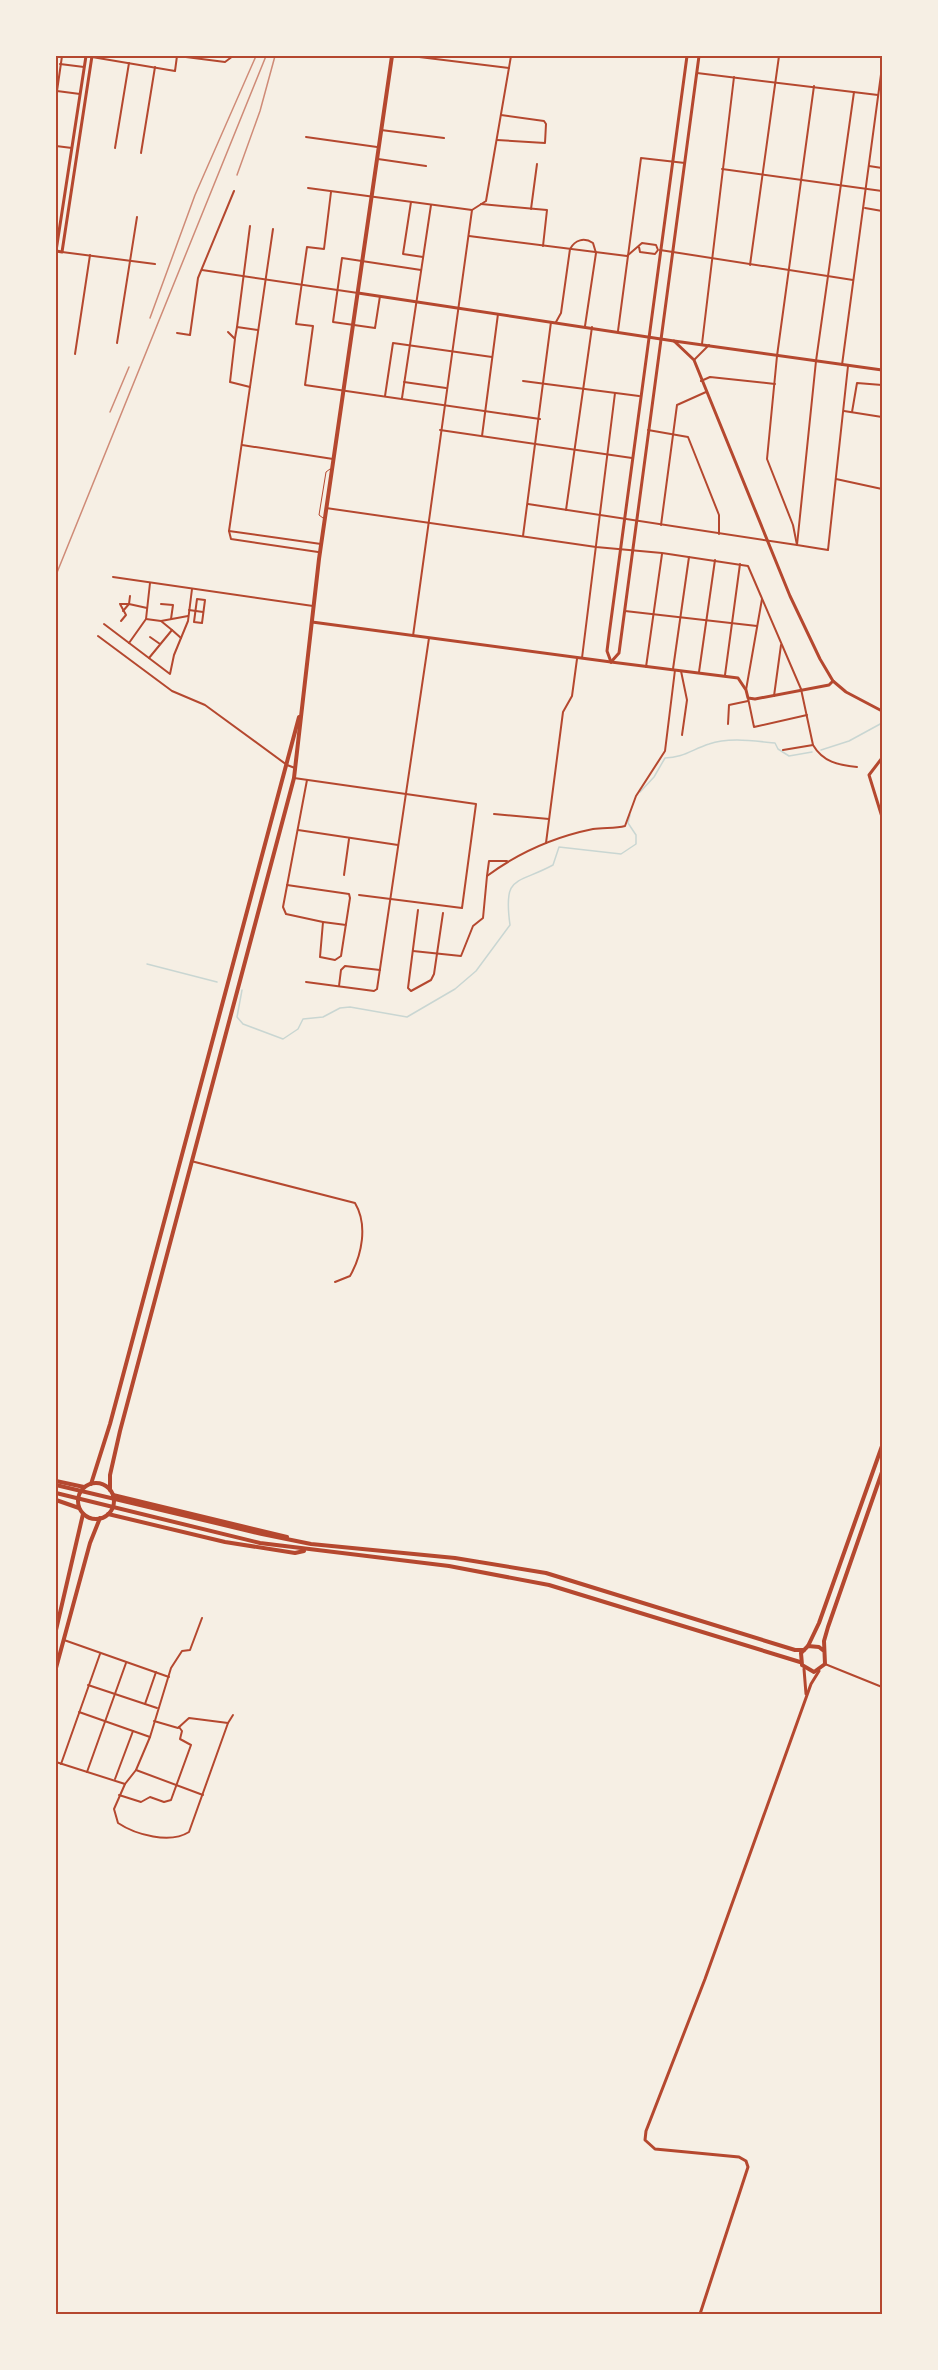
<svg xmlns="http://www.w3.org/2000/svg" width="938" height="2370" font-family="'Asap Condensed',sans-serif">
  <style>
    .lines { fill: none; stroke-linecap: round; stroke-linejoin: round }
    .stream { stroke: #c9d6d2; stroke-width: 1.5 }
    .service { stroke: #b5482f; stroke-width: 1 }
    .minor { stroke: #b5482f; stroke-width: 2 }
    .tertiary { stroke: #b5482f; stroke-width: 3 }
    .secondary { stroke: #b5482f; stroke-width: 3 }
    .trunk { stroke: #b5482f; stroke-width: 4 }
    .rail { stroke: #cf8b77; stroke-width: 1.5 }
    .neatline { fill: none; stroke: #b5482f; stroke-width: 2 }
  </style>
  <rect width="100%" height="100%" fill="#f6efe4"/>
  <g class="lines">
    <g class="stream">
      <path d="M821,750L849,741L882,723"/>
      <path d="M640,792L654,777L665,758C683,758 693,749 709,744C729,737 754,741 775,743L778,749L789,756L812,752"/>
      <path d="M147,964L217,982"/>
      <path d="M242,990L237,1017L243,1024L283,1039L298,1029L303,1019L323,1017L340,1008L350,1007L407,1017L455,989L476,971L510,925C503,874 516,885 553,865L559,847L621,854L636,844V835L628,823L630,815"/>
    </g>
    <path class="service" d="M323,518L319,515L326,472L330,469"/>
    <g class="minor">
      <path d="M86,56L175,71L177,56"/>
      <path d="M178,56L225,62L233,56"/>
      <path d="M411,56L509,68"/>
      <path d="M60,64L84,67"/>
      <path d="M697,73L878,95"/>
      <path d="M814,86L777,356L767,459L793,525L797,545L828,550L848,366"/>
      <path d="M57,91L62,56"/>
      <path d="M56,104L57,91L80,94"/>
      <path d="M381,130L444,138"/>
      <path d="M306,137L377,147"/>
      <path d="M497,140L545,143L546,124L544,121L501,115"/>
      <path d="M56,146L72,148"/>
      <path d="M115,148L129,63"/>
      <path d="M141,153L155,67"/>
      <path d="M378,159L426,166"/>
      <path d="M869,166L882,168"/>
      <path d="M722,169L882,191"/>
      <path d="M308,188L472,210L486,201L511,56"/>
      <path d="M331,192L324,249L307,247L296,324L313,326L305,385L540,419"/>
      <path d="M411,202L403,254L423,257"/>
      <path d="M481,204L547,210L543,246"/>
      <path d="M865,208L882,211"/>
      <path d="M531,209L537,164"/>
      <path d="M273,229L229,531L231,539L318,552"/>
      <path d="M469,236L627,256L642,243L656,245L658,250L655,254L640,252L639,247"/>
      <path d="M660,250L853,280"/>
      <path d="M62,252L155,264"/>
      <path d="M750,265L779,56"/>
      <path d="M202,270L358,293"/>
      <path d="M380,296L375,328L333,322L342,258L421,270"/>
      <path d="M556,322L561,313L570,249C575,240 584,237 593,243L596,253L585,326"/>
      <path d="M237,327L250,226"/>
      <path d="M618,331L641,158L685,163"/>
      <path d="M228,332L235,339L230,382L250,387"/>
      <path d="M177,333L190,335L198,278L234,191"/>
      <path d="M235,338L237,327L258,330"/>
      <path d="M117,343L137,217"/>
      <path d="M702,344L734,77"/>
      <path d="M75,354L90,255"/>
      <path d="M694,360L709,345"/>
      <path d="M842,365L882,67"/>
      <path d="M523,381L639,396"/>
      <path d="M701,381L710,377L775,384"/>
      <path d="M404,382L446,388"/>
      <path d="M385,396L393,343L492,357"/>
      <path d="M402,398L431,205"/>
      <path d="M844,411L882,417"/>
      <path d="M852,412L857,383L882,385"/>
      <path d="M440,430L632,458"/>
      <path d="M648,430L688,437L719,515V534"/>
      <path d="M482,436L498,314"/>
      <path d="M242,445L333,459"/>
      <path d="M836,479L882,489"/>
      <path d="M528,504L797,545L816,361L854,92"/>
      <path d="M326,508L596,547L662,553L748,566L801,689L813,745C823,762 838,765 857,767"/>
      <path d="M566,510L592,327"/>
      <path d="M661,525L677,405L706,392"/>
      <path d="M229,531L321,544"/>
      <path d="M523,536L551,322"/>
      <path d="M113,577L313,606"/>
      <path d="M197,599L205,600L202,623L194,622Z"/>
      <path d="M161,604L173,605L171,619"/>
      <path d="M189,610L203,612"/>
      <path d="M123,611L129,604L147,608"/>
      <path d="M625,611L757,626"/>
      <path d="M146,619L161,621L172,630"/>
      <path d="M121,621L126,615L120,604H129L130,596"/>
      <path d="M161,621L188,616"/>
      <path d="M104,624L170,674L174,655L188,621L192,589"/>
      <path d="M98,636L172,691L205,705L287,765L295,768"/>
      <path d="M413,636L472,210"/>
      <path d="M150,637L160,644"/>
      <path d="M129,643L146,619L150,583"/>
      <path d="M149,658L172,630L181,638"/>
      <path d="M582,658L615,393"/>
      <path d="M646,667L662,554"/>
      <path d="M673,669L689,557"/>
      <path d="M681,671L687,700L682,735"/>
      <path d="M699,672L715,560"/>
      <path d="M725,675L740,564"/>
      <path d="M746,690L762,599"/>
      <path d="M774,696L781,645"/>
      <path d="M748,698L754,727L807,715"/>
      <path d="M728,724L729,705L748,701"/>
      <path d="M783,750L813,745"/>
      <path d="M294,778L476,804L462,908L359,895"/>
      <path d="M307,780L283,907L286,914L323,922"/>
      <path d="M494,814L549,819"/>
      <path d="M298,830L398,845"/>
      <path d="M546,843L563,712L572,696L577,659"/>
      <path d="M344,875L349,839"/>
      <path d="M487,876L489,861H507"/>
      <path d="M287,885L349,894L350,898L341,956L335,960L320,957L323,922L346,925"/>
      <path d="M418,910L408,988L411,991L431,980L434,974L443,913"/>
      <path d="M413,951L461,956L473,926L483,918L487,876C518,853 554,837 593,829C603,827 615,829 625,826L636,796L665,751L675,670"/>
      <path d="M306,982L374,991L377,989L429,638"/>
      <path d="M339,986L341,970L345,966L380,970"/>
      <path d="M191,1161L355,1203C368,1225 362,1255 350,1276L335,1282"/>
      <path d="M202,1618L190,1650L182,1651L171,1668L150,1737L136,1770L125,1784L114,1809L118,1823C136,1835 170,1844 189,1832L228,1723"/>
      <path d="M64,1640L169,1677"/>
      <path d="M825,1664L882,1687"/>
      <path d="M88,1685L157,1708"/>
      <path d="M145,1704L156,1672"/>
      <path d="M79,1712L150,1737"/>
      <path d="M154,1721L178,1728L189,1718L228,1723L233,1715"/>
      <path d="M56,1762L125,1784"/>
      <path d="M61,1764L100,1654"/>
      <path d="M136,1770L203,1795"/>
      <path d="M87,1772L126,1663"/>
      <path d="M115,1779L133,1731"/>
      <path d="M119,1795L141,1802L150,1797L164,1802L171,1800L191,1745L180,1739L182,1731L179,1727"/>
    </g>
    <g class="tertiary">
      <path d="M674,341L882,370"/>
      <path d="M611,662L738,678L746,690L748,698L755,699L829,685L833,681"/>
      <path d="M882,758L869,775L882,817"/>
      <path d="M804,1669L806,1694"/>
      <path d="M700,2314L748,2167L746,2161L739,2157L655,2149L645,2140L646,2131L705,1979L811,1684L819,1671"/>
    </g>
    <g class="secondary">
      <path d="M56,251L62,252L92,56"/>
      <path d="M56,251L86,56"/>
      <path d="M358,293L674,341L694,360L790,596L820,659L833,681L846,692L882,711"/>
      <path d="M312,622L611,662"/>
      <path d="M611,662L619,653L699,56"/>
      <path d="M611,662L607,651L609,635L687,56"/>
    </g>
    <g class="trunk">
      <path d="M56,1481L84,1487"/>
      <circle cx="96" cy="1501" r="18"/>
      <path d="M91,1484L110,1424L299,717"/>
      <path d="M56,1485L262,1534L311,1544L455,1558L546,1573L795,1650H804"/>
      <path d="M110,1490V1475L120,1431L294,778L319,559L392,56"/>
      <path d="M56,1493L260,1543L449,1566L549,1585L800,1662"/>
      <path d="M113,1495L287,1537"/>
      <path d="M56,1500L79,1508"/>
      <path d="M108,1514L225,1542L295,1553L304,1551"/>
      <path d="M56,1630L83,1514"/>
      <path d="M808,1646L819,1623L882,1446"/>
      <path d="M824,1651L819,1647L808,1646L801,1653L802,1665L814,1672L825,1664L824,1641L828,1627L882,1472"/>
      <path d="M56,1668L90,1543L100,1518"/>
    </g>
    <g class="rail">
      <path d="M237,175L260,111L275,56"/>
      <path d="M150,318L195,195L256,56"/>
      <path d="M110,412L129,367"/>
      <path d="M56,575L266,56"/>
    </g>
  </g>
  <rect width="938" height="2370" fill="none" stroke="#f6efe4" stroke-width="114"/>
  <rect x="57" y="57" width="824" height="2256" class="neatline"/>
</svg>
